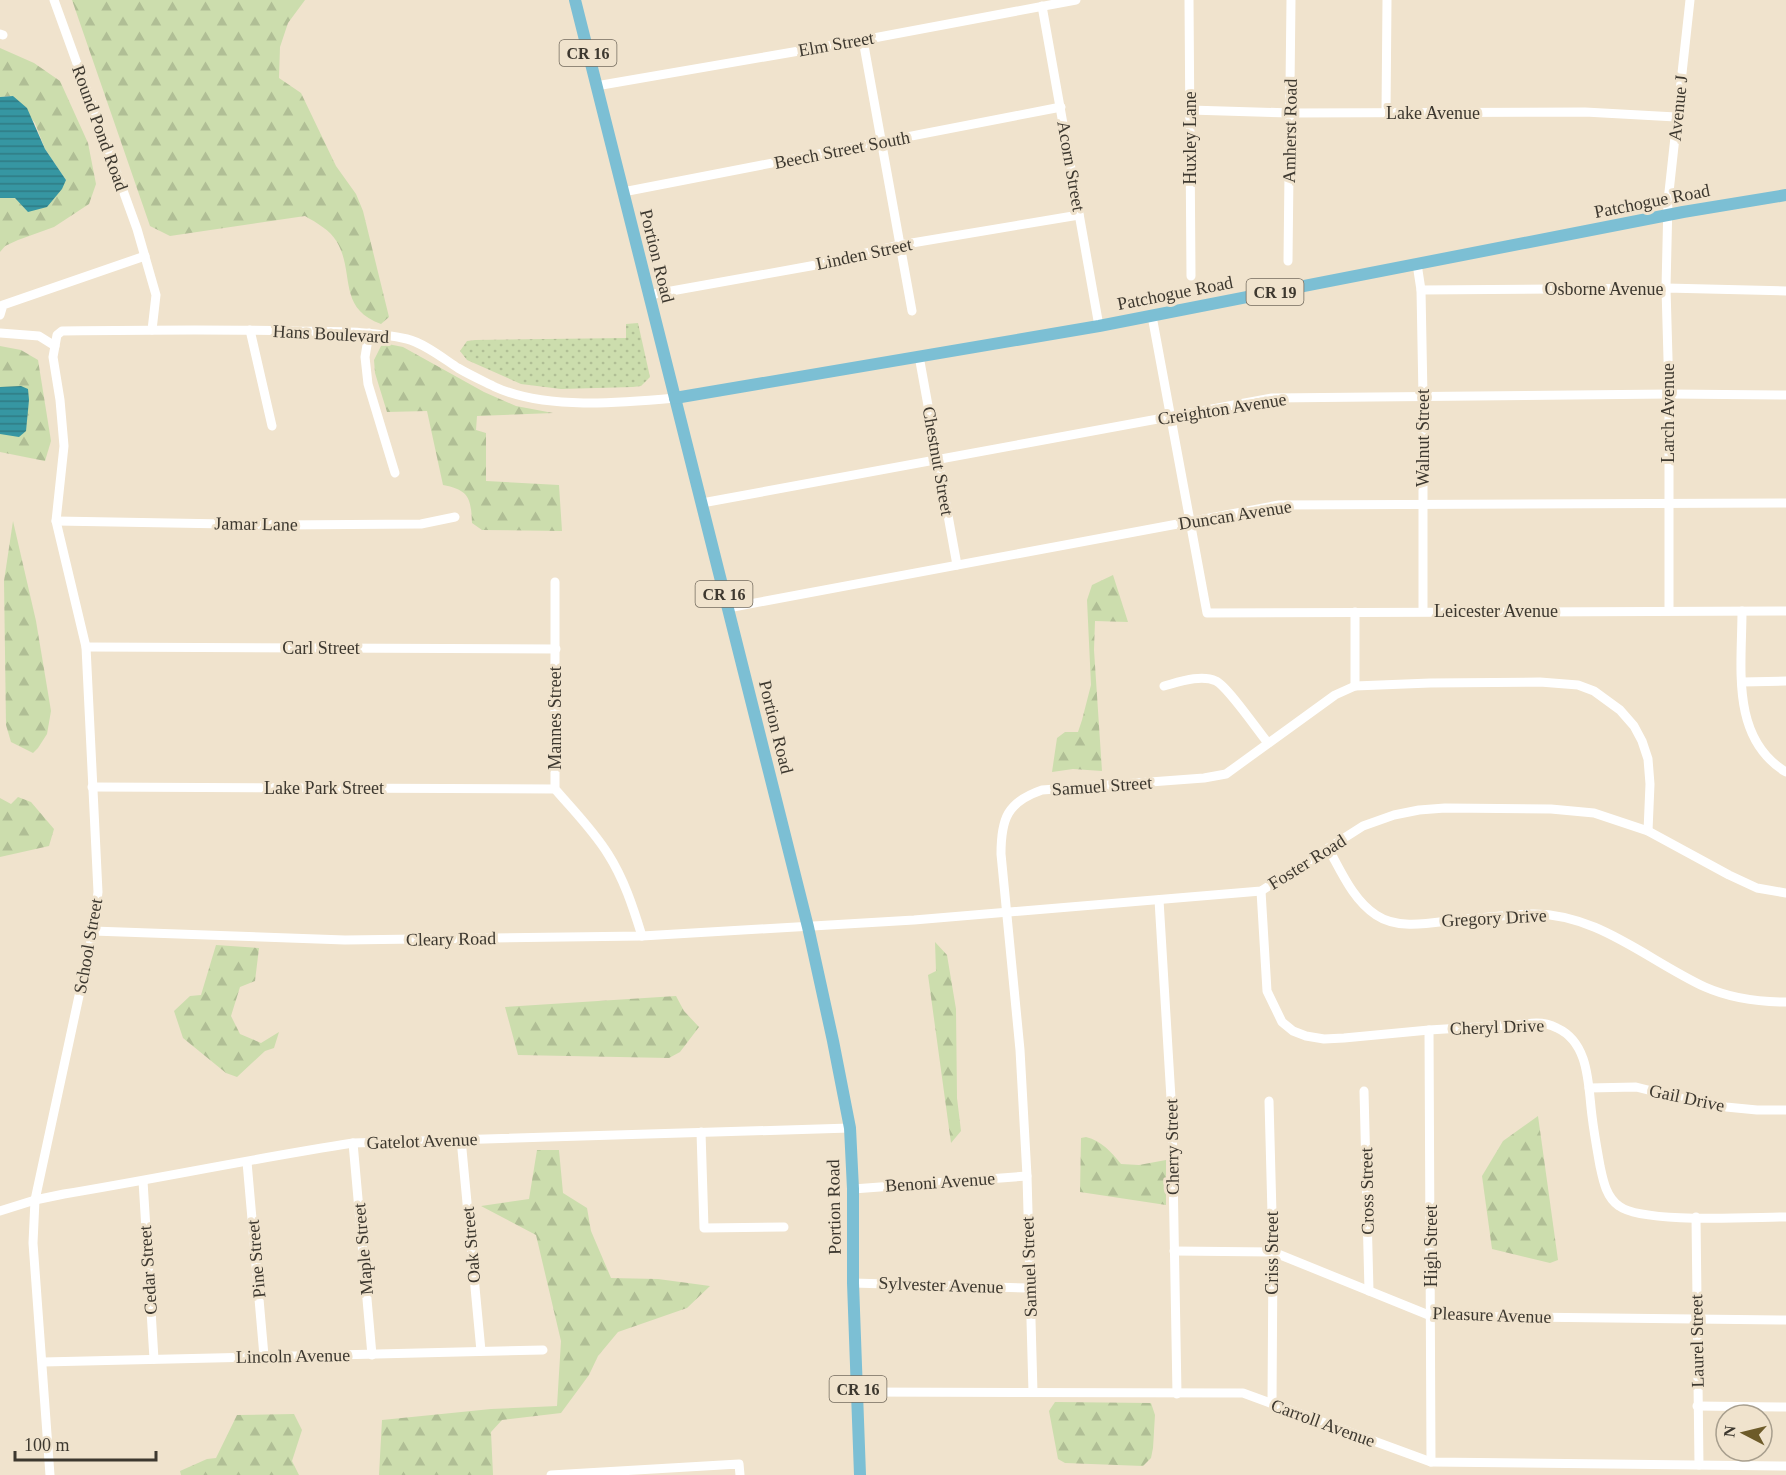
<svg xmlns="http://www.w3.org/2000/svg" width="1786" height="1475" font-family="'Times New Roman',serif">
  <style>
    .grass { fill: url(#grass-dots) }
    .forest { fill: url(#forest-firs) }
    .water { fill: url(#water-rules) }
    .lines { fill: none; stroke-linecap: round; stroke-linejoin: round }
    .minor { stroke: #fff; stroke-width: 9 }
    .major { stroke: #7cbfd4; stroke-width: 12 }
    .labels { text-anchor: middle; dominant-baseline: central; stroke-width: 6; stroke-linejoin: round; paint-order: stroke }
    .shield { fill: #f0e3cd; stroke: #736b5e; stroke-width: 1.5 }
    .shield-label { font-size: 16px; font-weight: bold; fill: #3d382f }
    .street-label { font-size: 18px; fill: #3d382f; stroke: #f0e3cd }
  </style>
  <defs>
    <pattern id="grass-dots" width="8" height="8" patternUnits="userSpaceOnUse" patternTransform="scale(1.5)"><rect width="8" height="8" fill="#ccddad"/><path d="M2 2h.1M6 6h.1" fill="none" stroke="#b0be95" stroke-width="1.8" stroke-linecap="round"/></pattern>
    <pattern id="forest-firs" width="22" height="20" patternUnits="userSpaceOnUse" patternTransform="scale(1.5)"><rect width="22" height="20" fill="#ccddad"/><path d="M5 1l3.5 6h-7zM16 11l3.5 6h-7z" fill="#b0be95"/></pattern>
    <pattern id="water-rules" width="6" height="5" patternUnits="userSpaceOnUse" patternTransform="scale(1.5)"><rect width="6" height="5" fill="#3696a2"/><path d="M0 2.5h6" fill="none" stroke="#2f7b84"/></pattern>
  </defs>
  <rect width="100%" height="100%" fill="#f0e3cd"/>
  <path class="grass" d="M638,323L650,377L641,386L633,387L561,389L521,384L467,360L460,351L467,341L475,340L626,338V324Z"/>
  <g class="forest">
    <path d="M72,0H305L288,23L280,47L279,78L301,93L336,166L356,194L363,211L389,317L381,324C337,308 355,273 337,242C330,230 317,223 305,216L170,236L150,226Z"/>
    <path d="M0,48L34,63L60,81L88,143L96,184L89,204L54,227L18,240L5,246L0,252V198H15L66,180L45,149L35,123L13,96L0,97Z"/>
    <path d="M388,344L403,347L484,392L516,406L553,413L477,416L476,430L486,433V481L559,485L562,531L482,530L472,523C471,498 469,490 443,485L427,411L387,412L375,373L374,360L381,346Z"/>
    <path d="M0,346L21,350L38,360L51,441L45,461L0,452Z"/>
    <path d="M13,521L36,621L51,711L47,734L38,748L33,753L11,742L6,725L4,581Z"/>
    <path d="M1113,575L1128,622L1095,621L1094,650L1102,771L1073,769L1052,772L1057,738L1065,732H1078L1082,720L1091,685L1087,600L1092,585Z"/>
    <path d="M18,797L31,802L54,829L49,846L0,857V798L11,804Z"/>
    <path d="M935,942L947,955L956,1009L957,1098L961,1131L951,1143L928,975L936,971Z"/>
    <path d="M216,945L259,948L255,981L240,987L231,1016L240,1034L261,1043L279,1032L274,1048L265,1051L237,1077L226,1073L183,1038L174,1011L190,996L201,995Z"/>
    <path d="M676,996L684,1011L699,1027L680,1052L669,1058L518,1055L505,1007Z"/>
    <path d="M1538,1116L1558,1260L1550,1263L1492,1249L1482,1176L1503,1141Z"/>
    <path d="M1086,1137C1102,1141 1111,1152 1121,1164L1139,1165L1166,1160V1205L1080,1192L1081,1138Z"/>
    <path d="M537,1150H559L563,1193L587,1208L591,1231L611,1278L658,1279L710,1286L687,1308L618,1332L598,1356L589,1375L561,1413L502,1420L491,1432L493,1475H379L382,1420L491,1409L557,1406L561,1341L536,1235L481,1206L529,1199Z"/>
    <path d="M1055,1402L1151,1403L1155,1415L1153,1448L1151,1458L1143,1466L1065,1463L1058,1459L1049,1411Z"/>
    <path d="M294,1414L302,1430L292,1461L299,1475H181L180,1471L207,1459L216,1458L237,1415Z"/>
  </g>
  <g class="water">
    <path d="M13,96L27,108L45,149L66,180L62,189L47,207L28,212L15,198H0V97Z"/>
    <path d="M21,386L28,389L29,400L26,431L19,437L0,434V387Z"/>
  </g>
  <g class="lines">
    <g class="minor">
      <path d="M54,0L137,229L156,295L152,330"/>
      <path d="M1189,0L1191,276"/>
      <path d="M1042,6L1099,326"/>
      <path d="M0,34L3,35"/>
      <path d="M863,40L912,311"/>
      <path d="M596,86L863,40L1076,0"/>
      <path d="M1190,110L1291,113L1585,112L1676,117"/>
      <path d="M1386,113L1387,0"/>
      <path d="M623,192L1061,107"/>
      <path d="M1288,261L1291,0"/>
      <path d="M1417,264L1421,290L1423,397V611"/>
      <path d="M1421,290L1666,288L1786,291"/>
      <path d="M649,295L816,265L900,245L1079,215"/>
      <path d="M0,315L3,305L145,256"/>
      <path d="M1152,316L1207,613L1786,611"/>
      <path d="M250,330L272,426"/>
      <path d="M0,333L39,336L55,346"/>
      <path d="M369,333L365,357L368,384L395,473"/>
      <path d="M919,356L957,565"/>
      <path d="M702,503L1272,398L1669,394L1786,395"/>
      <path d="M56,521L279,525L421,524L455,517"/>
      <path d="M555,582V789C573,810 593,830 608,854C624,879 633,907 642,936"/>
      <path d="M728,608L1279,505L1786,503"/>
      <path d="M1669,611V394L1666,288L1668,201L1690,0"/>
      <path d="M1742,611C1742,667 1730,738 1786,772"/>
      <path d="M1355,612V686"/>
      <path d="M86,647L556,649"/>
      <path d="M1742,682L1786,681"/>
      <path d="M1164,686C1179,682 1201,674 1216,681C1228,687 1258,731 1268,743"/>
      <path d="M92,787L555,789"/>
      <path d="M1328,848C1341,871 1353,900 1376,915C1401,932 1438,921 1466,919C1487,917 1508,915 1530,914C1596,912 1647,960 1705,987C1730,998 1759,1002 1786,1002"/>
      <path d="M1261,891L1267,991L1282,1022L1293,1031L1306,1036L1324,1039L1344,1038L1429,1030L1527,1024C1537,1022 1547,1023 1557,1028C1590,1043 1588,1086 1592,1116C1594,1133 1597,1149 1600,1166C1603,1180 1606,1197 1619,1206C1643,1224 1752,1217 1786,1217"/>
      <path d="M1159,900L1172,1115L1177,1394"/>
      <path d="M93,931L345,940L642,936L914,920L1261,891L1363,826L1394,815L1419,810L1445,808L1551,809L1594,813L1648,831L1729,875L1757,888L1786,893"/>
      <path d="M1429,1030L1431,1462"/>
      <path d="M1589,1088L1636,1087L1700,1103L1726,1107L1757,1110H1786"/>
      <path d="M1364,1091L1369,1291"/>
      <path d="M1269,1101L1273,1252L1272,1404"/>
      <path d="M701,1132L704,1228L784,1227"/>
      <path d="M461,1139L481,1351"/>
      <path d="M353,1143L372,1355"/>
      <path d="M247,1162L264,1356"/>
      <path d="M143,1181L154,1359"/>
      <path d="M853,1189L1027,1176"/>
      <path d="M0,1211L35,1200L64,1194C160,1178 256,1158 353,1143L850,1128"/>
      <path d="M1696,1217L1699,1465"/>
      <path d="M1174,1251L1273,1252L1431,1316L1786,1320"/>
      <path d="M853,1283L1029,1288"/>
      <path d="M43,1362L543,1350"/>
      <path d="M858,1392L1243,1393L1431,1462L1786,1466"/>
      <path d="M1033,1392L1027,1176L1020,1050L1001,854C1001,819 1007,802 1042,790L1204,778L1226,774L1335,695L1355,686L1430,683L1540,682L1578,685L1594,691L1620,710L1634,726L1642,741L1648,759L1650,784L1648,831"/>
      <path d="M1697,1406L1786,1407"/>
      <path d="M50,1475L33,1243L35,1200L93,931L98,892L86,647L56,521L64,446L60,400L53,357L57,335L62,331C138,330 214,329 289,331C328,332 369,330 407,339C424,343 444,359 458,368C470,375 483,381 495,387C545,410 621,403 675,398"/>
      <path d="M551,1475L739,1464L740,1475"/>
    </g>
    <g class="major">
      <path d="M575,0L808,927L833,1041L850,1128L853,1189V1283L860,1475"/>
      <path d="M675,398L1099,326L1683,212L1786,195"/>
    </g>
  </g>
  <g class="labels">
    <g class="shield">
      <rect x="559.5" y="40" width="57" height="26" rx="4.5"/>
      <rect x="1246.5" y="279" width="57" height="26" rx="4.5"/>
      <rect x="695.5" y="581" width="57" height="26" rx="4.5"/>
      <rect x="829.5" y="1376" width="57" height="26" rx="4.5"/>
    </g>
    <g class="shield-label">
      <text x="588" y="53">CR 16</text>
      <text x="1275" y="292">CR 19</text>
      <text x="724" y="594">CR 16</text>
      <text x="858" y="1389">CR 16</text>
    </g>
    <g class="street-label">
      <text transform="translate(836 44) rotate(-10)">Elm Street</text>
      <text transform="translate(1678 108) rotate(-84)">Avenue J</text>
      <text x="1433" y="113">Lake Avenue</text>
      <text transform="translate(100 128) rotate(70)">Round Pond Road</text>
      <text transform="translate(1290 131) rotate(-89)">Amherst Road</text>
      <text transform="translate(1190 138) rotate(-90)">Huxley Lane</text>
      <text transform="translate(842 150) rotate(-11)">Beech Street South</text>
      <text transform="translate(1071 166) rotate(80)">Acorn Street</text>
      <text transform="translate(1652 201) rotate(-11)">Patchogue Road</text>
      <text transform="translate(864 254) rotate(-12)">Linden Street</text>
      <text transform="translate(657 256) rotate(76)">Portion Road</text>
      <text x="1604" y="289">Osborne Avenue</text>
      <text transform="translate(1175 293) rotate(-11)">Patchogue Road</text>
      <text transform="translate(331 334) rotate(3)">Hans Boulevard</text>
      <text transform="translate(1222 409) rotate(-9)">Creighton Avenue</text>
      <text transform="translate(1668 413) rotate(-90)">Larch Avenue</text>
      <text transform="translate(1423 438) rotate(-90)">Walnut Street</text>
      <text transform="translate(938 461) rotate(80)">Chestnut Street</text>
      <text transform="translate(1235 515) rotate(-9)">Duncan Avenue</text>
      <text transform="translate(256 524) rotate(1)">Jamar Lane</text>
      <text x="1496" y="611">Leicester Avenue</text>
      <text x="321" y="648">Carl Street</text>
      <text transform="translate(555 718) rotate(-90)">Mannes Street</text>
      <text transform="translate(776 727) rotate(76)">Portion Road</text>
      <text transform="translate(1102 786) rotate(-4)">Samuel Street</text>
      <text x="324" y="788">Lake Park Street</text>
      <text transform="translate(1307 862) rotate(-32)">Foster Road</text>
      <text transform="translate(1494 918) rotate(-3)">Gregory Drive</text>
      <text transform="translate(451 939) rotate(-1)">Cleary Road</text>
      <text transform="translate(88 946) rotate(-80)">School Street</text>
      <text transform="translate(1497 1027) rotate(-2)">Cheryl Drive</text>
      <text transform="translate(1687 1098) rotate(12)">Gail Drive</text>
      <text transform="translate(422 1141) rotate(-2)">Gatelot Avenue</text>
      <text transform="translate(1172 1147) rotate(-91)">Cherry Street</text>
      <text transform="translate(940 1182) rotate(-4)">Benoni Avenue</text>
      <text transform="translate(1367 1191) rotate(-91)">Cross Street</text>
      <text transform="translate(834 1207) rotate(-91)">Portion Road</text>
      <text transform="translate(471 1245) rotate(-95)">Oak Street</text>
      <text transform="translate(1431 1246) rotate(-90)">High Street</text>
      <text transform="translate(363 1249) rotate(-95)">Maple Street</text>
      <text transform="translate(1272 1253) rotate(-90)">Criss Street</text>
      <text transform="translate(256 1259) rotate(-95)">Pine Street</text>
      <text transform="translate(1029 1267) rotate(-92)">Samuel Street</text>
      <text transform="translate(148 1270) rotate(-94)">Cedar Street</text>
      <text transform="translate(941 1285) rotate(2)">Sylvester Avenue</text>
      <text transform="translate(1492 1315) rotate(2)">Pleasure Avenue</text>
      <text transform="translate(1697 1341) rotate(-91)">Laurel Street</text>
      <text transform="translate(293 1356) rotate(-1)">Lincoln Avenue</text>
      <text transform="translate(1323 1423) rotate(20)">Carroll Avenue</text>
    </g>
  </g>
  <g transform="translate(1744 1433) rotate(277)"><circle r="28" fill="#f0e3cd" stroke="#a89f8e" stroke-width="1.5"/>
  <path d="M0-4.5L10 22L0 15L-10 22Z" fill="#6d5b29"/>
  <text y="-9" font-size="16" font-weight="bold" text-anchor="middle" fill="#3d382f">N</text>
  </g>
  <path d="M15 1451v9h141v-9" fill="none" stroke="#3d382f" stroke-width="3"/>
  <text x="24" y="1451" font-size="18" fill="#3d382f" stroke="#f0e3cd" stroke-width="4.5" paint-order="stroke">100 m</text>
</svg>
